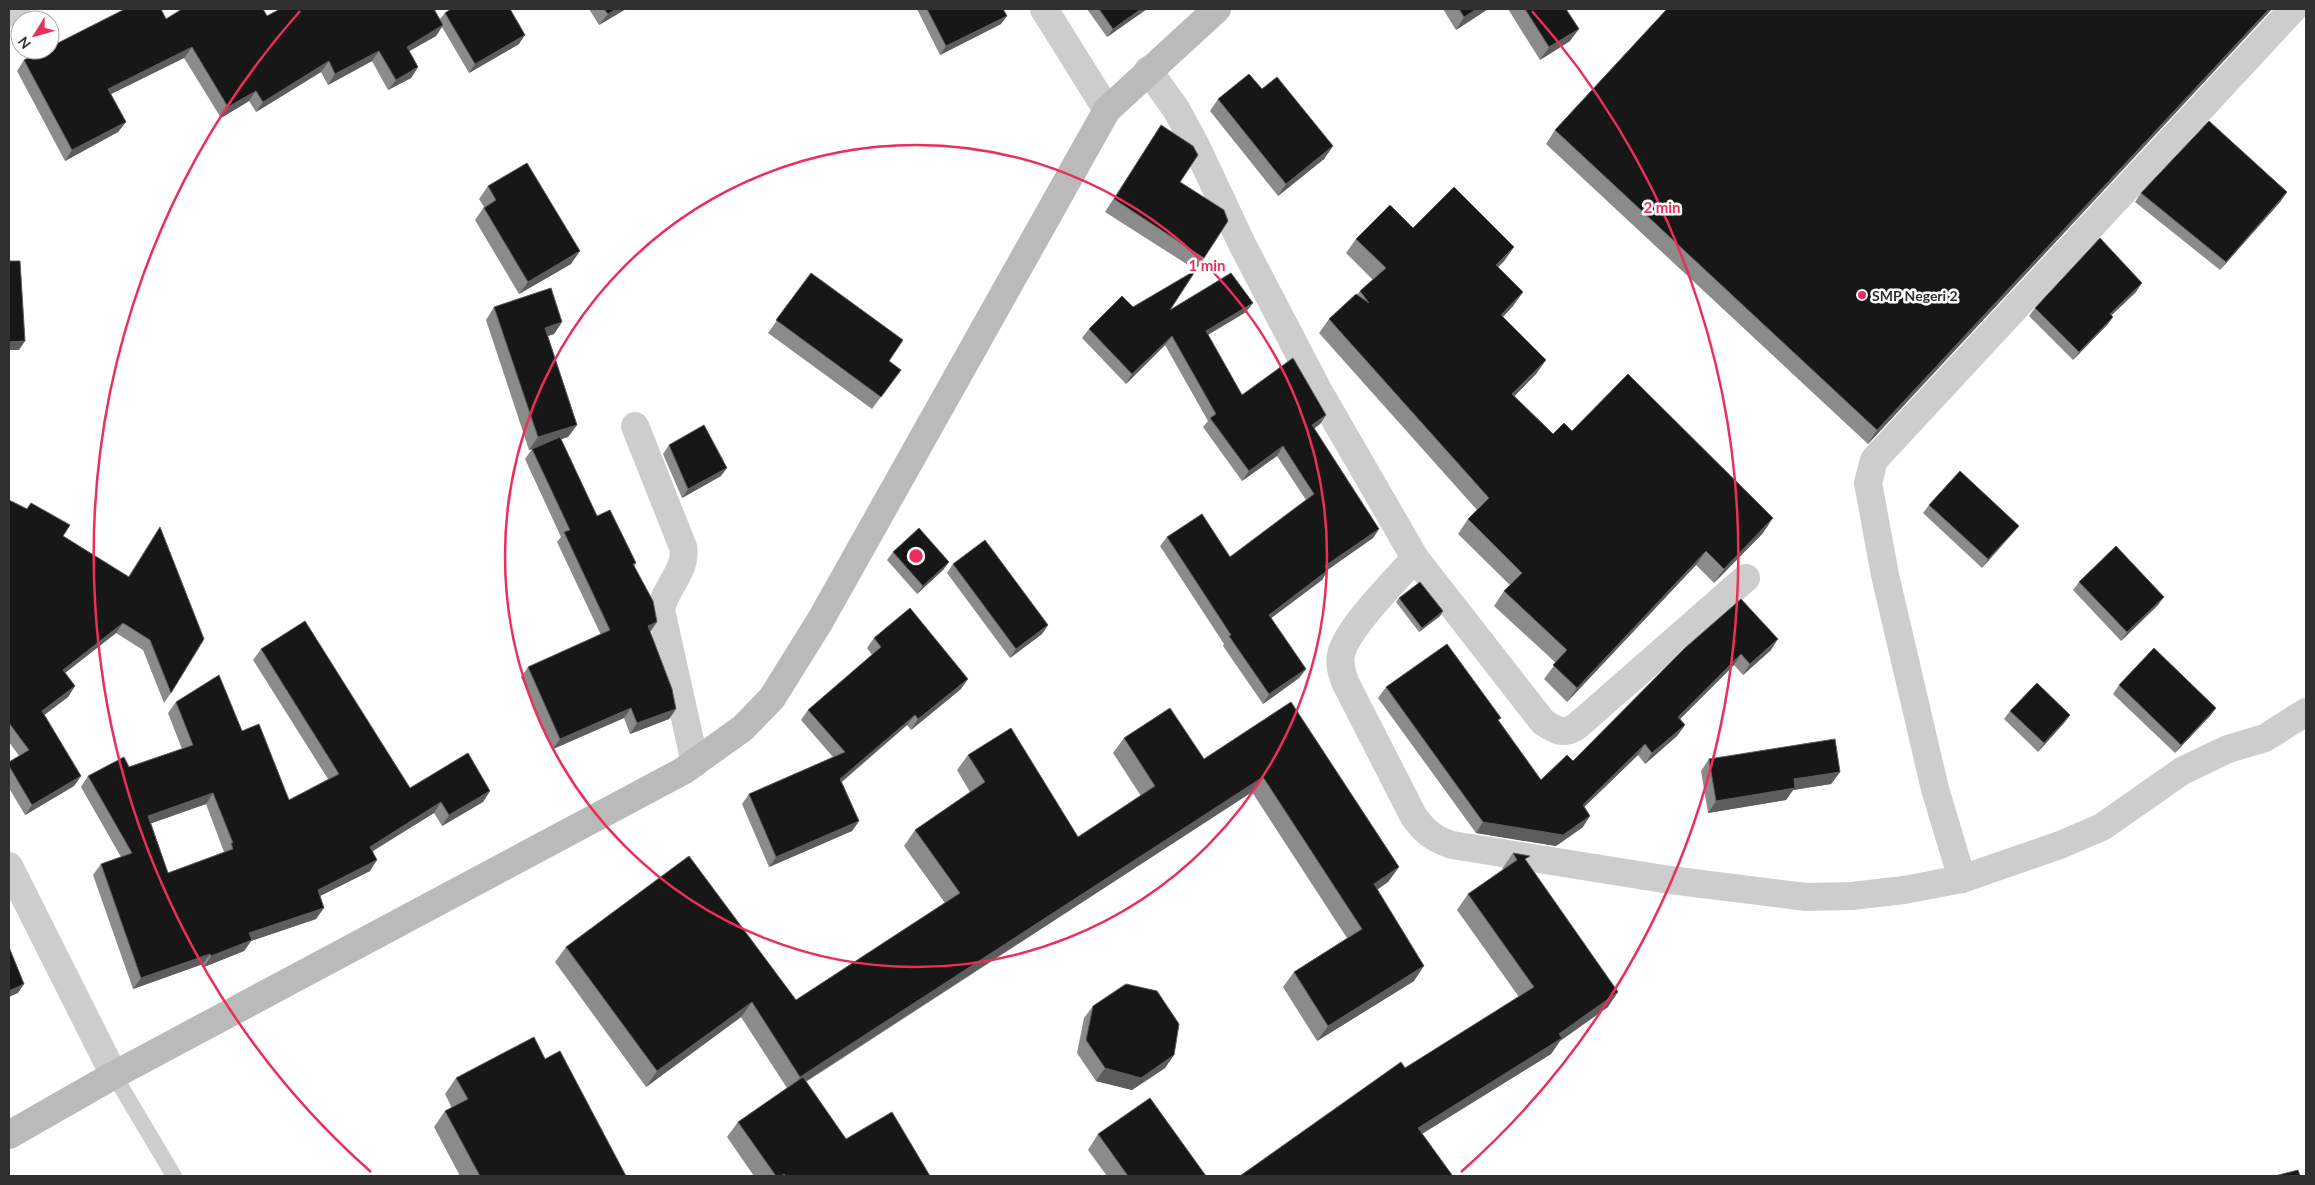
<svg xmlns="http://www.w3.org/2000/svg" width="2315" height="1185" font-family="Lato,sans-serif">
  <style>
    .lines { fill: none; stroke-linecap: round; stroke-linejoin: round }
    .lane { stroke: #cdcdcd; stroke-width: 16 }
    .street { stroke: #cdcdcd; stroke-width: 28 }
    .secondary { stroke: #bababa; stroke-width: 28 }
    .wall { fill: #8b8b8b; fill-rule: evenodd }
    .shaded-wall { fill: #5d5d5d }
    .building { fill: #171717; stroke: #5d5d5d; fill-rule: evenodd }
    .ring { fill: none; stroke: #eb2e5b; stroke-width: 2.5 }
    .poi-dot { fill: #eb2e5b; stroke: #fff; stroke-width: 2 }
    .labels { text-anchor: middle; dominant-baseline: central; stroke-width: 5; stroke-linejoin: round; paint-order: stroke }
    .poi-label { font-size: 14px; font-weight: bold; fill: #303030; stroke: #fff; text-anchor: start }
    .centre { fill: #eb2e5b; stroke: #fff; stroke-width: 2.5 }
    .ring-label { font-size: 15px; text-anchor: middle; font-weight: bold; fill: #eb2e5b; stroke: #fff; stroke-width: 5; stroke-linejoin: round; paint-order: stroke }
  </style>
  <rect width="100%" height="100%" fill="#fff"/>
  <g class="lines">
    <path class="lane" d="M114,1075L174,1176"/>
    <g class="street">
      <path d="M1044,9L1107,110"/>
      <path d="M9,13L16,9"/>
      <path d="M1148,70L1176,109L1196,146L1242,244L1318,390L1415,558L1543,722C1555,730 1562,735 1576,727L1746,578"/>
      <path d="M635,426L683,547C688,570 664,588 661,610L695,763"/>
      <path d="M1415,558C1397,579 1345,630 1341,655C1339,665 1342,673 1345,682L1414,817C1425,832 1434,839 1452,845L1670,880L1806,897L1852,896L1904,890L1962,879L2060,845L2102,827L2182,771L2228,749L2265,738L2306,712"/>
      <path d="M9,866L114,1075"/>
      <path d="M1962,879L1935,789L1885,575L1868,483L1874,460L2293,9"/>
    </g>
    <path class="secondary" d="M9,1135L114,1075L683,771L743,728L772,698L820,621L1107,110L1217,9"/>
  </g>
  <g class="wall">
    <path d="M589,9H626L599,25Z"/>
    <path d="M917,9H1003L1001,24L940,55Z"/>
    <path d="M1087,9H1147L1107,37Z"/>
    <path d="M1443,9H1488L1456,30Z"/>
    <path d="M1508,9H1566L1570,41L1540,60Z"/>
    <path d="M1667,9H2272L1868,444L1546,144L1555,130Z"/>
    <path d="M445,13L519,44L469,73L442,27L436,36L409,51L418,67L411,78L388,90L372,61L328,85L321,72L256,112L249,101L221,118L184,58L111,94L126,122L118,132L65,161L17,71L24,60L166,19L267,16L440,19Z"/>
    <path d="M1262,89L1333,146L1324,159L1278,196L1210,111L1218,99Z"/>
    <path d="M1161,125L1204,258L1196,270L1105,212Z"/>
    <path d="M488,186L571,264L519,294L475,220L484,207L479,199Z"/>
    <path d="M2141,193L2281,201L2220,270L2135,202Z"/>
    <path d="M1413,228L1514,247L1504,261L1498,267L1523,292L1513,306L1503,317L1546,360L1536,374L1514,396L1553,434L1572,431L1763,533L1714,583L1696,565L1567,702L1544,679L1556,663L1494,606L1504,591L1510,585L1458,534L1468,519L1477,510L1319,333L1329,319L1357,295L1360,291L1373,280L1346,253L1356,239Z"/>
    <path d="M811,273L889,361L901,370L872,409L768,333Z"/>
    <path d="M2136,292L2112,315L2113,317L2107,325L2073,360L2029,316L2035,308Z"/>
    <path d="M494,307L562,322L554,334L548,336L577,425L568,437L561,439L597,516L636,563L634,566L650,631L676,709L669,719L630,734L624,718L553,749L521,677L528,667L601,635L557,542L561,537L525,459L532,449L535,448L529,450L486,320Z"/>
    <path d="M1133,307L1246,312L1208,335L1242,395L1326,415L1320,424L1314,428L1379,529L1373,538L1328,569V570L1322,580L1271,618L1306,669L1299,678L1263,704L1223,646L1224,644L1160,546L1167,537L1230,557L1306,500L1277,456L1242,481L1203,427L1208,421L1165,345L1126,384L1082,338L1089,329Z"/>
    <path d="M669,445L721,476L682,498L663,454Z"/>
    <path d="M9,500L27,509L31,503L63,536L128,577L160,527L171,693L164,703L143,650L116,633L65,673L75,686L68,697L44,715L81,776L74,786L25,815L9,788V762L19,756L9,742Z"/>
    <path d="M1929,505L2019,526L2012,534L1982,568L1923,513Z"/>
    <path d="M893,552L949,562L943,570L917,594L887,560Z"/>
    <path d="M953,564L1048,625L1042,634L1010,658L947,573Z"/>
    <path d="M2079,582L2158,605L2121,641L2073,590Z"/>
    <path d="M1399,598L1443,611L1440,616L1419,632L1396,602Z"/>
    <path d="M874,638L961,689L911,730L907,725L842,782L859,821L852,831L769,867L742,804L749,794L833,757L801,720L808,710L872,655L867,648Z"/>
    <path d="M1685,648L1771,650L1743,675L1734,665L1680,719L1685,725L1677,736L1645,764L1638,755L1584,807L1583,827L1556,846L1476,833L1378,698L1386,687L1499,721L1541,780L1573,761Z"/>
    <path d="M261,649L410,788L490,791L483,802L442,826L434,813L373,851L370,871L320,896L316,919L251,941L244,951L204,967L203,964L133,989L93,875L101,864L121,857L81,787L88,776L129,767L182,749L168,713L176,702L242,731L289,800L328,779L253,660ZM206,804L224,852L168,873L151,823Z"/>
    <path d="M2119,685L2216,708L2210,716L2175,753L2113,694Z"/>
    <path d="M1291,702L1399,867L1388,882L1377,890L1414,981L1317,1041L1283,987L1294,972L1347,938L1252,792L806,1082L846,1139L930,1176H754L727,1137L738,1122L787,1088L741,1017L646,1087L555,962L566,947L796,1000L945,903L904,846L915,830L970,792L957,770L968,755L1078,837L1141,796L1113,753L1124,738L1204,759Z"/>
    <path d="M2010,711L2070,715L2064,723L2038,752L2004,719Z"/>
    <path d="M1709,759L1840,772L1831,784L1793,790L1786,800L1708,813L1701,771Z"/>
    <path d="M1513,853L1526,861L1608,1007L1560,1041L1551,1054L1422,1134L1452,1175L1451,1176H1240L1405,1068L1519,997L1457,910L1468,894L1503,870L1502,869Z"/>
    <path d="M1093,1006L1174,1055L1165,1068L1132,1090L1096,1081L1077,1053L1084,1018Z"/>
    <path d="M545,1059L626,1176H460L434,1127L445,1111L452,1108L445,1094L456,1078Z"/>
    <path d="M1098,1134L1206,1176H1107L1088,1150Z"/>
  </g>
  <g class="shaded-wall">
    <path d="M616,9H626L599,25L608,14Z"/>
    <path d="M1141,9H1147L1107,37L1113,29Z"/>
    <path d="M1477,9H1488L1456,30L1464,17Z"/>
    <path d="M2269,9H2272L1868,444L1877,430Z"/>
    <path d="M1007,16L1001,24L940,55L946,46Z"/>
    <path d="M443,25L436,36L399,57L407,47Z"/>
    <path d="M1579,29L1570,41L1540,60L1549,47Z"/>
    <path d="M525,35L519,44L469,73L475,64Z"/>
    <path d="M192,47L184,58L101,99L108,89Z"/>
    <path d="M379,51L372,61L328,85L335,74Z"/>
    <path d="M329,61L321,72L256,112L263,102Z"/>
    <path d="M418,67L411,78L388,90L396,80Z"/>
    <path d="M256,91L249,101L221,118L228,107Z"/>
    <path d="M126,122L118,132L65,161L72,150Z"/>
    <path d="M1333,146L1324,159L1278,196L1286,184Z"/>
    <path d="M2287,192L2281,201L2220,270L2226,262Z"/>
    <path d="M1514,247L1504,261L1486,279L1496,265Z"/>
    <path d="M580,251L571,264L519,294L528,282Z"/>
    <path d="M2142,283L2136,292L2104,322L2110,314Z"/>
    <path d="M1523,292L1513,306L1491,329L1501,315Z"/>
    <path d="M1253,303L1246,312L1199,340L1206,331Z"/>
    <path d="M2113,317L2107,325L2073,360L2079,352Z"/>
    <path d="M562,322L554,334L536,340L545,328Z"/>
    <path d="M1172,336L1165,345L1126,384L1132,374Z"/>
    <path d="M25,341L19,350H9V342Z"/>
    <path d="M1546,360L1536,374L1502,409L1512,394Z"/>
    <path d="M1326,415L1320,424L1306,435L1312,425Z"/>
    <path d="M577,425L568,437L529,450L538,437Z"/>
    <path d="M1283,446L1277,456L1242,481L1249,471Z"/>
    <path d="M727,468L721,476L682,498L688,489Z"/>
    <path d="M1773,518L1763,533L1714,583L1724,569Z"/>
    <path d="M2019,526L2012,534L1982,568L1988,559Z"/>
    <path d="M1379,529L1373,538L1319,576L1325,566Z"/>
    <path d="M1706,551L1696,565L1567,702L1577,688Z"/>
    <path d="M949,562L943,570L917,594L923,586Z"/>
    <path d="M1328,570L1322,580L1262,625L1269,615Z"/>
    <path d="M2164,597L2158,605L2121,641L2127,632Z"/>
    <path d="M1443,611L1440,616L1419,632L1422,628Z"/>
    <path d="M657,622L650,632L648,626Z"/>
    <path d="M123,623L116,633L56,680L63,670Z"/>
    <path d="M1048,625L1042,634L1010,658L1016,649Z"/>
    <path d="M1778,639L1771,650L1743,675L1750,664Z"/>
    <path d="M1741,654L1734,665L1671,728L1678,717Z"/>
    <path d="M1306,669L1299,678L1263,704L1269,694Z"/>
    <path d="M968,679L961,689L911,730L918,719Z"/>
    <path d="M75,686L68,697L35,722L42,711Z"/>
    <path d="M631,708L624,718L553,749L560,739Z"/>
    <path d="M2216,708L2210,716L2175,753L2181,745Z"/>
    <path d="M676,709L669,719L630,734L637,723Z"/>
    <path d="M915,715L907,725L833,789L840,779Z"/>
    <path d="M2070,715L2064,723L2038,752L2044,743Z"/>
    <path d="M1685,725L1677,736L1645,764L1652,753Z"/>
    <path d="M1645,744L1638,755L1575,816L1583,805Z"/>
    <path d="M1840,772L1831,784L1793,790L1786,800L1708,813L1716,801L1794,779Z"/>
    <path d="M81,776L74,786L25,815L32,805Z"/>
    <path d="M1263,777L1252,792L789,1092L800,1077Z"/>
    <path d="M490,791L483,802L442,826L449,815Z"/>
    <path d="M213,793L206,804L141,827L148,816Z"/>
    <path d="M441,802L434,813L363,857L370,847Z"/>
    <path d="M1590,816L1583,827L1556,846L1476,833L1483,822Z"/>
    <path d="M859,821L852,831L769,867L776,857Z"/>
    <path d="M377,860L370,871L310,901L318,890Z"/>
    <path d="M1399,867L1388,882L1363,899L1374,884Z"/>
    <path d="M324,908L316,919L251,941L244,951L204,967L211,956L249,933Z"/>
    <path d="M210,954L203,964L133,989L141,978Z"/>
    <path d="M1424,966L1414,981L1317,1041L1328,1026Z"/>
    <path d="M24,984L18,993L9,997V991Z"/>
    <path d="M1618,992L1608,1007L1560,1041L1551,1054L1407,1143L1418,1128L1559,1034Z"/>
    <path d="M752,1002L741,1017L646,1087L657,1071Z"/>
    <path d="M1174,1055L1165,1068L1132,1090L1096,1081L1105,1068Z"/>
  </g>
  <g class="building">
    <path d="M125,9H161L166,19L182,9H263L267,16L280,9H434L443,25L407,47L418,67L396,80L379,51L335,74L329,61L263,102L256,91L228,107L192,47L108,89L126,122L72,150L24,60L44,50H50V47Z"/>
    <path d="M451,9H510L525,35L475,64L445,13Z"/>
    <path d="M604,9H616L608,14Z"/>
    <path d="M927,9H1003L1007,16L946,46Z"/>
    <path d="M1099,9H1141L1113,29Z"/>
    <path d="M1459,9H1477L1464,17Z"/>
    <path d="M1525,9H1566L1579,29L1549,47Z"/>
    <path d="M1667,9H2269L1877,430L1555,130Z"/>
    <path d="M1249,74L1262,89L1277,77L1333,146L1286,184L1218,99Z"/>
    <path d="M2209,121L2287,192L2226,262L2141,193Z"/>
    <path d="M1161,125L1193,146L1198,155L1180,182L1224,210L1228,221L1204,258L1114,199Z"/>
    <path d="M527,163L580,251L528,282L484,208L496,200L488,186Z"/>
    <path d="M1454,187L1514,247L1496,265L1523,292L1501,315L1546,360L1512,394L1553,434L1564,423L1572,431L1628,374L1773,518L1724,569L1706,551L1577,688L1553,665L1567,650L1504,591L1522,573L1468,519L1489,498L1329,319L1356,294L1369,303L1360,291L1386,268L1356,239L1390,205L1413,228Z"/>
    <path d="M2100,238L2142,283L2110,314L2113,317L2079,352L2035,308Z"/>
    <path d="M9,261H20L25,341L9,342Z"/>
    <path d="M1196,270L1170,310L1231,273L1253,303L1206,331L1242,395L1293,358L1326,415L1312,425L1379,529L1325,566L1328,570L1269,615L1306,669L1269,694L1229,636L1231,635L1167,537L1202,514L1230,557L1314,494L1283,446L1249,471L1210,418L1216,414L1172,336L1132,374L1089,329L1122,296L1133,307Z"/>
    <path d="M811,273L903,340L889,361L901,370L881,397L776,320Z"/>
    <path d="M551,288L562,322L545,328L577,425L538,437L494,307Z"/>
    <path d="M704,425L727,468L688,489L669,445Z"/>
    <path d="M560,437L597,516L610,510L636,563L633,564L653,601L657,622L648,626L672,689L676,709L637,723L631,708L560,739L528,667L610,630L564,532L570,530L532,449Z"/>
    <path d="M1960,471L2019,526L1988,559L1929,505Z"/>
    <path d="M9,500L27,509L31,503L70,525L63,536L129,577L160,527L204,639L171,693L150,640L123,623L63,670L75,686L42,711L81,776L32,805L9,766V762L29,750L9,723Z"/>
    <path d="M919,528L949,562L923,586L893,552Z"/>
    <path d="M985,540L1048,625L1016,649L953,564Z"/>
    <path d="M2116,546L2164,597L2127,632L2079,582Z"/>
    <path d="M1420,582L1443,611L1422,628L1399,598Z"/>
    <path d="M1741,599L1778,639L1750,664L1741,654L1678,717L1685,725L1652,753L1645,744L1583,805L1590,816L1563,835L1483,822L1386,687L1447,644L1501,718L1498,720L1541,780L1567,755L1573,761L1685,648Z"/>
    <path d="M910,608L968,679L918,719L915,715L840,779L859,821L776,857L749,794L845,752L808,710L881,647L874,638Z"/>
    <path d="M305,621L410,788L468,753L490,791L449,815L441,802L370,847L377,860L318,890L324,908L249,933L252,940L211,956L210,954L141,978L101,864L132,853L88,776L124,757L129,767L193,745L176,702L219,675L242,731L259,724L289,800L339,774L261,649ZM213,793L233,843H231L233,849L168,873L148,816Z"/>
    <path d="M2154,648L2216,708L2181,745L2119,685Z"/>
    <path d="M2037,683L2070,715L2044,743L2010,711Z"/>
    <path d="M1291,702L1399,867L1374,884L1424,966L1328,1026L1294,972L1362,929L1263,777L800,1077L752,1002L657,1071L566,947L689,856L796,1000L960,893L915,830L985,782L968,755L1011,728L1078,837L1155,786L1124,738L1170,708L1204,759Z"/>
    <path d="M1835,739L1840,772L1794,779L1795,788L1716,801L1709,759Z"/>
    <path d="M1513,853L1530,856L1525,859L1618,992L1559,1034L1562,1038L1418,1128L1452,1175L1450,1176H1240L1401,1062L1405,1068L1534,987L1468,894L1517,860Z"/>
    <path d="M9,947L24,984L9,991Z"/>
    <path d="M1126,984L1157,991L1179,1024L1174,1055L1141,1078L1105,1068L1086,1040L1093,1006Z"/>
    <path d="M534,1037L545,1059L560,1051L626,1176H480L445,1111L468,1099L456,1078Z"/>
    <path d="M803,1077L846,1139L892,1112L930,1176H786L784,1174L781,1176H776L738,1122Z"/>
    <path d="M1150,1098L1206,1176H1128L1098,1134Z"/>
    <path d="M2298,1170L2300,1176H2275Z"/>
  </g>
  <g class="ring">
    <circle cx="916" cy="556" r="411"/>
    <path d="M371 1172A823 823 0 0 1 300 11M1532 11A823 823 0 0 1 1461 1172"/>
  </g>
  <circle class="poi-dot" cx="1862" cy="295" r="5"/>
  <g class="labels">
    <g class="poi-label">
      <text x="1872" y="295">SMP Negeri 2</text>
    </g>
  </g>
  <circle cx="916" cy="556" r="8" class="centre"/>
  <g class="ring-label">
    <text x="1662" y="213">2 min</text>
    <text x="1207" y="271">1 min</text>
  </g>
  <rect width="2315" height="1185" fill="none" stroke="#303030" stroke-width="20"/>
  <g transform="translate(35 35) rotate(233)"><circle r="24" fill="#ffffff" stroke="#acacac"/>
  <path d="M0-4L9 19L0 12L-9 19Z" fill="#eb2e5b"/>
  <text y="-8" font-size="14" font-weight="bold" text-anchor="middle" fill="#303030">N</text>
  </g>
</svg>
